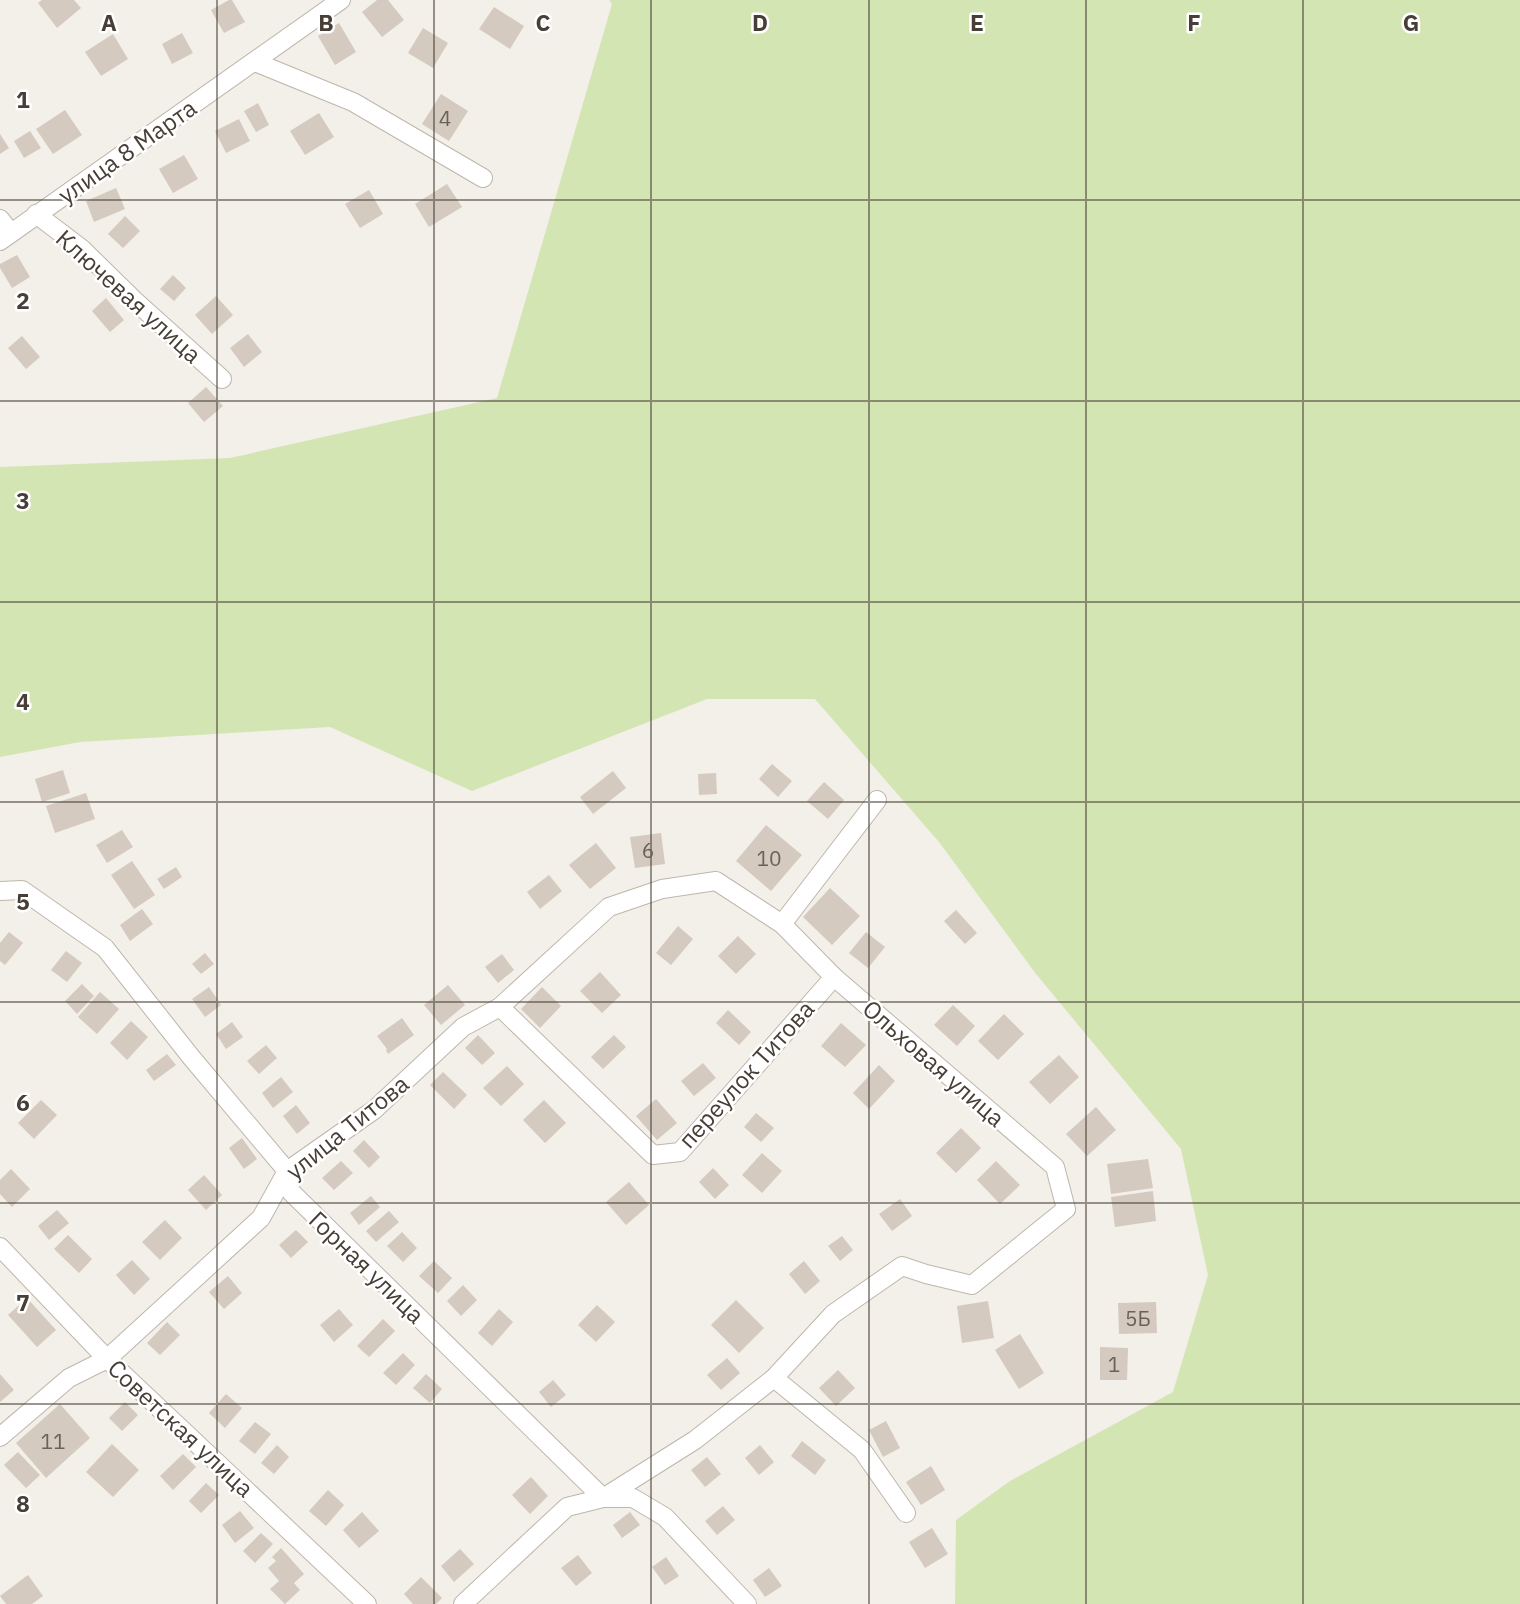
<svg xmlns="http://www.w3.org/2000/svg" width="1520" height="1604" font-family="'IBM Plex Sans',sans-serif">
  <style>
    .green { fill: #d4e5b4 }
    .building { fill: #d5cabf }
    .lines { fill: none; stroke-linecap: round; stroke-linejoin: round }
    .minor-casing { stroke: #bfb6ac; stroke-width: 20 }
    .minor { stroke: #fff; stroke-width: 18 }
    .grid { fill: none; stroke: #473f37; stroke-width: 2; stroke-opacity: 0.55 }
    .labels { text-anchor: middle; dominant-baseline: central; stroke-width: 5; stroke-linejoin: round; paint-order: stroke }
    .number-label { font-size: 21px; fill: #6a6259 }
    .street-label { font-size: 24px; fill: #473f37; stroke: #fff }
    .grid-label { font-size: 23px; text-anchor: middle; font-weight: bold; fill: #473f37; stroke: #fff; stroke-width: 5; stroke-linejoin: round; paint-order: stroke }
  </style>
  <rect width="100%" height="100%" fill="#f3efe9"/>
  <path class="green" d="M609,0H1520V1604H955L956,1520L1010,1481L1173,1392L1208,1275L1181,1149L1036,974L939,842L815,699H707L472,791L330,727L80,742L0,757V467L230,458L497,398L612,4Z"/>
  <g class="building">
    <path d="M42,0H74L81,8L57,28L38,3Z"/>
    <path d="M229,0H232L245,22L224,33L211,10Z"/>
    <path d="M377,0H388L404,20L382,37L362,12Z"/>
    <path d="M494,7L524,26L510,49L479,29Z"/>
    <path d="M339,23L356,52L335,65L318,36Z"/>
    <path d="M423,28L448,43L433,68L408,53Z"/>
    <path d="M182,33L193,53L172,64L162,44Z"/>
    <path d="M113,34L128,59L101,76L85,52Z"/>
    <path d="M441,94L468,111L449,141L422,124Z"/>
    <path d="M258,103L269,125L256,132L244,111Z"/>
    <path d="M65,110L82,135L53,154L36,129Z"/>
    <path d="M319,113L334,137L305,155L290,131Z"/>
    <path d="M239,119L250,141L226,153L215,131Z"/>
    <path d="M30,131L41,148L24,158L14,141Z"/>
    <path d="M0,134L9,148L0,154Z"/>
    <path d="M184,155L198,179L173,193L159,169Z"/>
    <path d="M447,184L462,207L429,227L415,204Z"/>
    <path d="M116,188L125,209L94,222L86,201Z"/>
    <path d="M369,190L383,214L360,228L345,204Z"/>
    <path d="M125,216L140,231L123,248L108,234Z"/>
    <path d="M17,255L30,277L12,288L0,268V264Z"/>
    <path d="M173,275L186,288L174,301L160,289Z"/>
    <path d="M216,296L233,315L212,334L195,315Z"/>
    <path d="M106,298L124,320L110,332L92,311Z"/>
    <path d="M248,334L262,352L244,367L230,348Z"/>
    <path d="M22,336L40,357L26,369L8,348Z"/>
    <path d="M206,387L223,406L204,422L188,403Z"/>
    <path d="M772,764L792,781L778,797L759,779Z"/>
    <path d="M63,770L70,793L42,802L35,779Z"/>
    <path d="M613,771L626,788L593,814L580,797Z"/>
    <path d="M716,773L717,794L699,795L698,774Z"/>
    <path d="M824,782L844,800L828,819L807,801Z"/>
    <path d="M86,793L95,819L55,833L46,806Z"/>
    <path d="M766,825L802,855L771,891L736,861Z"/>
    <path d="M122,830L133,847L107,863L96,845Z"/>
    <path d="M661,833L665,864L635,868L630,837Z"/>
    <path d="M596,843L616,868L590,889L569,865Z"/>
    <path d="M132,861L155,895L134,909L111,875Z"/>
    <path d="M176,867L182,877L164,889L157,879Z"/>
    <path d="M549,875L562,891L540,909L527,892Z"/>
    <path d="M830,888L860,916L832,945L803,917Z"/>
    <path d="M142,909L153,924L130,941L120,925Z"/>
    <path d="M956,910L977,933L965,944L944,921Z"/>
    <path d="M678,926L693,939L671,965L656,953Z"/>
    <path d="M9,932L23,943L5,965L0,961V943Z"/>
    <path d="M866,932L885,947L868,968L849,953Z"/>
    <path d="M738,936L756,954L736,974L718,956Z"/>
    <path d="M66,951L82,963L67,982L51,970Z"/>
    <path d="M205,953L214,964L201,974L192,964Z"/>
    <path d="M502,954L514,970L498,983L485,967Z"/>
    <path d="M600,972L621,995L602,1013L580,991Z"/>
    <path d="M82,984L94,996L77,1014L65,1001Z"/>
    <path d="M448,985L465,1005L441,1025L424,1005Z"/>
    <path d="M209,987L221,1005L205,1017L192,999Z"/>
    <path d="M542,987L561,1006L540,1028L521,1009Z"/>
    <path d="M100,992L119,1009L97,1034L78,1017Z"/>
    <path d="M953,1005L975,1026L957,1046L934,1025Z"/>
    <path d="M728,1010L751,1032L739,1045L716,1023Z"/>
    <path d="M1004,1014L1024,1034L998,1060L978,1041Z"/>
    <path d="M402,1018L414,1035L388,1054L386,1050L387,1049L377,1036Z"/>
    <path d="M131,1021L148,1037L127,1060L110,1043Z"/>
    <path d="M232,1022L243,1037L226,1049L216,1034Z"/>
    <path d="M841,1023L866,1045L845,1067L821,1046Z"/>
    <path d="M478,1035L495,1053L482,1065L465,1048Z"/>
    <path d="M614,1035L626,1047L603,1069L591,1057Z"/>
    <path d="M266,1045L277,1058L259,1074L247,1061Z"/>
    <path d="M167,1054L176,1065L154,1081L146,1070Z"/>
    <path d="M1059,1055L1079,1077L1050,1104L1029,1082Z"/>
    <path d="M703,1063L716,1078L694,1096L681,1081Z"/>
    <path d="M879,1065L895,1081L869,1109L853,1093Z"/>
    <path d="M507,1066L524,1084L501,1106L483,1088Z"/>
    <path d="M443,1072L467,1095L454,1109L430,1085Z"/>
    <path d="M281,1077L293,1092L273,1108L262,1093Z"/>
    <path d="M656,1099L677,1123L657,1140L636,1116Z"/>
    <path d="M41,1100L57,1115L34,1139L18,1123Z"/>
    <path d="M544,1100L566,1123L545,1143L523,1120Z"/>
    <path d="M296,1105L310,1123L297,1134L283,1116Z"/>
    <path d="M1096,1107L1116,1130L1087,1156L1066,1134Z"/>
    <path d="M756,1113L774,1128L761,1142L744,1127Z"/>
    <path d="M961,1128L981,1148L956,1173L936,1153Z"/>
    <path d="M242,1138L257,1159L244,1169L229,1148Z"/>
    <path d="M364,1140L380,1157L369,1168L353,1151Z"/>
    <path d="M762,1153L782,1171L762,1193L742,1175Z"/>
    <path d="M1148,1159L1153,1188L1111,1194L1107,1164Z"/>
    <path d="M341,1161L353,1173L334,1190L322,1178Z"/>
    <path d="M996,1161L1020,1185L1000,1204L977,1180Z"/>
    <path d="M713,1168L729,1185L715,1199L699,1182Z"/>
    <path d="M11,1169L30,1189L12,1207L0,1194V1180Z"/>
    <path d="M204,1175L222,1195L206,1210L188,1190Z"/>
    <path d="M629,1182L649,1205L626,1225L606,1202Z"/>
    <path d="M1153,1191L1156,1221L1115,1227L1111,1197Z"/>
    <path d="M371,1196L380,1207L359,1225L350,1213Z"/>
    <path d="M900,1199L912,1216L892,1231L879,1214Z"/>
    <path d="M57,1210L69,1223L49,1240L38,1226Z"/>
    <path d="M389,1211L399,1222L376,1242L366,1231Z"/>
    <path d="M165,1220L182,1238L160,1260L142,1242Z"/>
    <path d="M296,1230L308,1242L291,1258L279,1245Z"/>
    <path d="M402,1232L417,1248L403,1262L387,1246Z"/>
    <path d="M68,1235L92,1259L79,1273L54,1249Z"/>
    <path d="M842,1236L853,1250L840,1261L828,1246Z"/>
    <path d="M132,1260L150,1279L134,1295L116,1275Z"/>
    <path d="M434,1261L452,1278L438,1293L419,1276Z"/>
    <path d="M804,1261L820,1281L805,1294L789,1274Z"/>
    <path d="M228,1276L242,1293L224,1309L209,1292Z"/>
    <path d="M463,1285L477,1300L461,1316L447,1301Z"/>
    <path d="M27,1298L56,1330L37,1347L8,1315Z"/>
    <path d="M736,1300L764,1328L739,1353L711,1325Z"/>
    <path d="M988,1301L994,1338L962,1343L957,1306Z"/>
    <path d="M1156,1302L1157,1333L1119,1334L1118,1303Z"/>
    <path d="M597,1305L615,1322L596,1342L578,1325Z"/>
    <path d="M339,1309L353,1325L334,1342L320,1325Z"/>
    <path d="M499,1309L513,1322L492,1346L478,1333Z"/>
    <path d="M383,1319L395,1331L369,1357L357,1346Z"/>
    <path d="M167,1322L180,1335L160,1355L147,1343Z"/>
    <path d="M1020,1334L1044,1373L1019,1389L995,1350Z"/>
    <path d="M1100,1347L1128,1348L1127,1380H1100Z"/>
    <path d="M403,1353L415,1365L396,1385L383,1373Z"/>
    <path d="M727,1358L740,1373L721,1390L707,1375Z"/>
    <path d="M838,1370L855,1388L836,1406L819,1388Z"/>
    <path d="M0,1374L14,1390L0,1402Z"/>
    <path d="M426,1374L442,1389L430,1403L413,1388Z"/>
    <path d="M553,1380L566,1395L551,1407L539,1392Z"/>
    <path d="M226,1394L242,1408L225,1428L209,1413Z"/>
    <path d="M125,1402L138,1415L122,1431L109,1418Z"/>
    <path d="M60,1404L90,1438L46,1478L16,1443Z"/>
    <path d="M886,1421L900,1448L883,1457L869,1430Z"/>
    <path d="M255,1422L271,1434L255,1454L239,1441Z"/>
    <path d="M802,1441L826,1460L815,1475L791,1456Z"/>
    <path d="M112,1444L139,1470L113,1497L86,1472Z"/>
    <path d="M277,1445L289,1457L274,1474L261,1463Z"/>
    <path d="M760,1445L774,1462L759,1475L745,1458Z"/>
    <path d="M18,1452L40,1475L26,1488L4,1465Z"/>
    <path d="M183,1454L196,1467L173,1490L160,1476Z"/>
    <path d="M707,1457L721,1474L705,1487L691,1470Z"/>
    <path d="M931,1466L945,1490L921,1505L906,1482Z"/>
    <path d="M531,1477L548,1496L530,1514L512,1495Z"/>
    <path d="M206,1483L219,1495L201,1513L189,1501Z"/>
    <path d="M328,1490L344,1505L326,1526L309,1511Z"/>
    <path d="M723,1506L735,1520L717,1535L705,1521Z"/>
    <path d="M240,1511L254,1528L235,1543L222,1525Z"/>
    <path d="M362,1512L379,1531L359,1548L343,1530Z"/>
    <path d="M630,1512L640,1525L622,1538L613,1525Z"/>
    <path d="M932,1528L948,1554L925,1568L909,1542Z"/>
    <path d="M261,1533L273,1544L255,1563L243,1551Z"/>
    <path d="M281,1548L304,1574L294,1583L300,1590L285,1604L270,1589L279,1581L268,1568L276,1561L272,1557Z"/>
    <path d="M460,1549L474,1564L454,1582L441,1566Z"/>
    <path d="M578,1555L592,1573L576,1586L561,1568Z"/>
    <path d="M666,1557L679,1576L665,1585L652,1567Z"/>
    <path d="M769,1568L782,1586L765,1597L753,1580Z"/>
    <path d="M28,1575L43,1596L32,1604H6L0,1596Z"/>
    <path d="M421,1577L442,1598L436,1604H413L404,1594Z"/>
  </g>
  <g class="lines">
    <defs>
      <g id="minor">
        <path d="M255,62L353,102L483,178"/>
        <path d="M36,214L82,249L135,301L222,379"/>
        <path d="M0,219L11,233"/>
        <path d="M0,241L341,0"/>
        <path d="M0,891L22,890L105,948L191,1057L287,1171L291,1192L603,1498H633L665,1517L747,1604"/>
        <path d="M782,924L877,800"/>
        <path d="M500,1007L653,1155L680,1152L834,977"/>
        <path d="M0,1247L107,1359L367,1604"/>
        <path d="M774,1378L862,1450L906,1513"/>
        <path d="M0,1437L69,1378L107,1359L261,1218L287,1171L374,1110L463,1027L500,1007L609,907L662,889L716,881L782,924L834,977L1055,1167L1066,1209L972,1285L926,1274L902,1266L833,1314L774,1378L695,1440L603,1498L567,1507L463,1604"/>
      </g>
    </defs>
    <use href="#minor" class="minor-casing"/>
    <use href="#minor" class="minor"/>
  </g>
  <path class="grid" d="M217,0V1604M434,0V1604M651,0V1604M869,0V1604M1086,0V1604M1303,0V1604M0,200H1520M0,401H1520M0,602H1520M0,802H1520M0,1002H1520M0,1203H1520M0,1404H1520"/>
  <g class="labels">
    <g class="number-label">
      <text x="445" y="118">4</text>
      <text x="648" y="850">6</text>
      <text x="769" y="858">10</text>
      <text x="1138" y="1318">5Б</text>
      <text x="1114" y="1364">1</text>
      <text x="53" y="1441">11</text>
    </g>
    <g class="street-label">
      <text transform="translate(127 151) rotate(-35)">улица 8 Марта</text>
      <text transform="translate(129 296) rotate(42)">Ключевая улица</text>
      <text transform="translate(934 1063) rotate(41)">Ольховая улица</text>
      <text transform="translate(746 1074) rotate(-48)">переулок Титова</text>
      <text transform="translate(347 1127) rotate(-39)">улица Титова</text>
      <text transform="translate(367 1267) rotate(44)">Горная улица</text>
      <text transform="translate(181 1428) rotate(43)">Советская улица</text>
    </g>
  </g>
  <g class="grid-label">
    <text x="109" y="31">A</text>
    <text x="326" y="31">B</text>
    <text x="543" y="31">C</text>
    <text x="760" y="31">D</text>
    <text x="977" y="31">E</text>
    <text x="1194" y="31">F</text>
    <text x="1411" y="31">G</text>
    <text x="23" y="108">1</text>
    <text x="23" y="309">2</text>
    <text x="23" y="509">3</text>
    <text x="23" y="710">4</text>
    <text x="23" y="910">5</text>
    <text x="23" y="1111">6</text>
    <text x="23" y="1311">7</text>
    <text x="23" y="1512">8</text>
  </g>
</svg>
